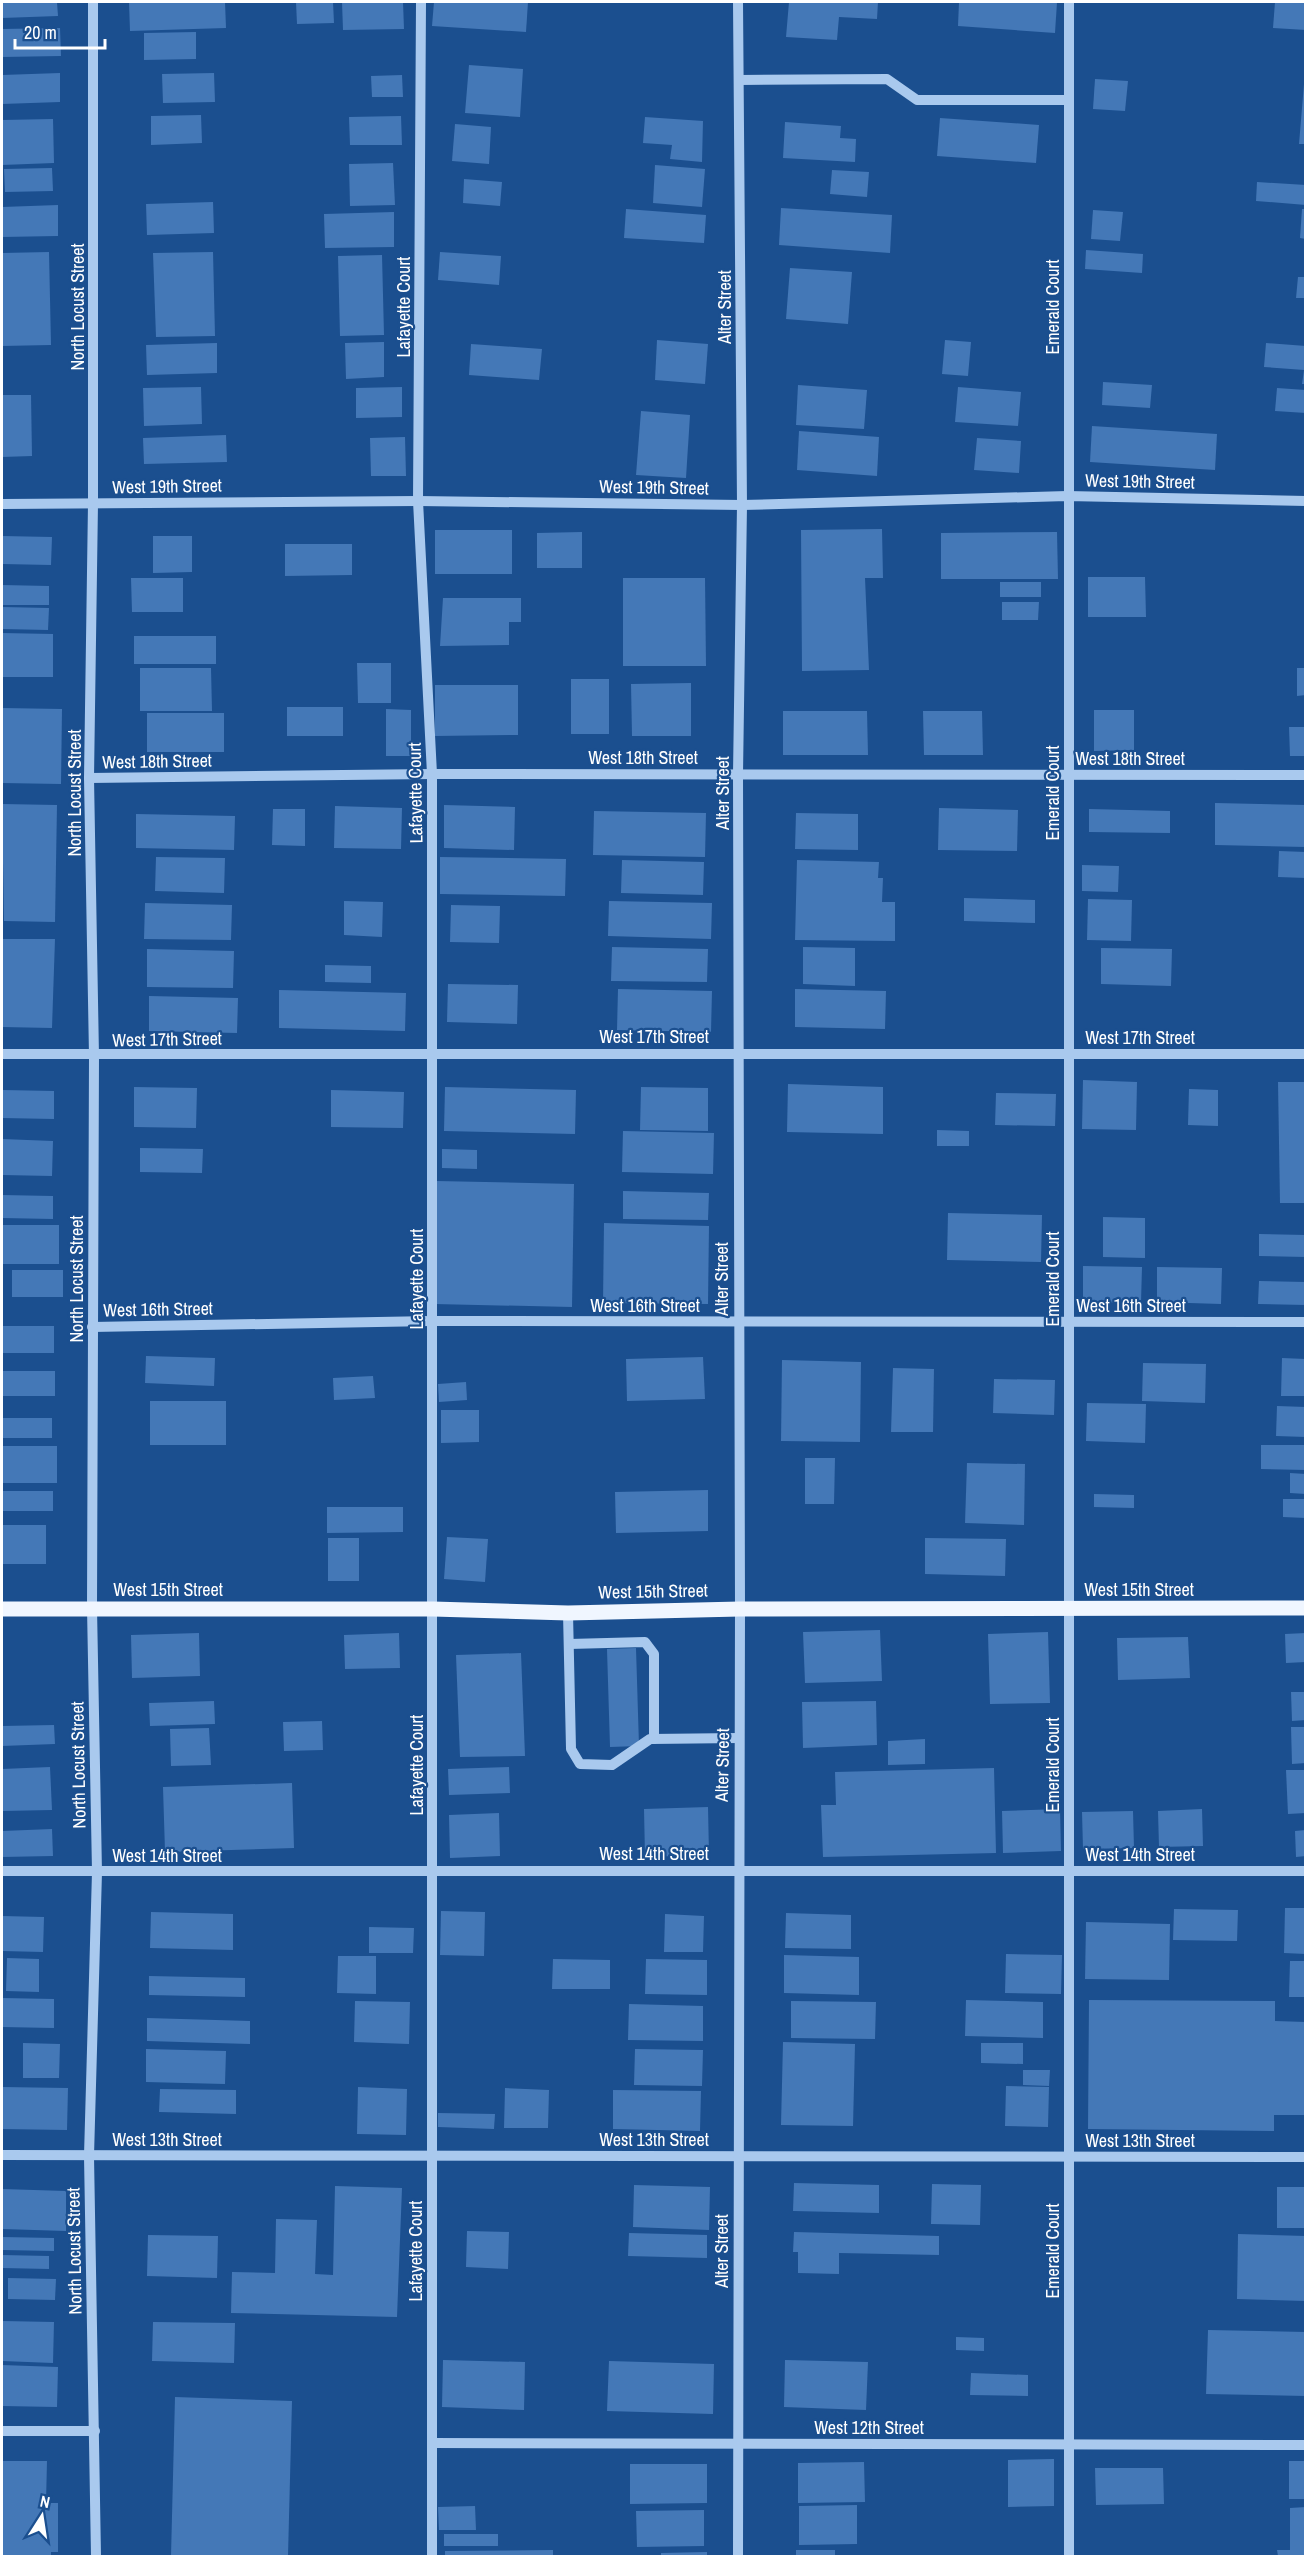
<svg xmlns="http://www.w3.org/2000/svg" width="1307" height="2558" font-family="'Archivo Narrow',sans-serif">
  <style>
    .building { fill: #4478b7 }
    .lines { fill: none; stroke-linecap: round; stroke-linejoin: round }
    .minor { stroke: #a9c9ee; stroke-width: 10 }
    .major { stroke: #f0f6ff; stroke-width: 15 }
    .labels { text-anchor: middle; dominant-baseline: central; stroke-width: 4.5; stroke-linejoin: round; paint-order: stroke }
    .street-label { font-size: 18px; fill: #fff; stroke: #1b4f8f }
  </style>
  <rect width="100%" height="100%" fill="#1b4f8f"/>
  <g class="building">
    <path d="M2,2H57L58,16L2,18Z"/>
    <path d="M129,2H225L226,28L130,31Z"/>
    <path d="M296,2H333L334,23L297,24Z"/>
    <path d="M342,2H403L404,29L343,30Z"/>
    <path d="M434,2H528L526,32L432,26Z"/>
    <path d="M789,2H878L877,19L839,17L837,40L786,37Z"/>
    <path d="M959,2H1057L1055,33L958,26Z"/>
    <path d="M1275,2H1306V30L1273,28Z"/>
    <path d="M60,28L61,56L2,57V29Z"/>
    <path d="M196,32V59L144,60V33Z"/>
    <path d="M469,65L523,69L520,117L465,113Z"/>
    <path d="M60,73V102L2,104V75Z"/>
    <path d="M214,73L215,102L163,103L162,74Z"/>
    <path d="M402,75L403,97H372L371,76Z"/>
    <path d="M1095,79L1128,81L1125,111L1093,109Z"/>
    <path d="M1304,84H1306V144H1299Z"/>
    <path d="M201,115L202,143L151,145V116Z"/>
    <path d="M401,116L402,145H350L349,117Z"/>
    <path d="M645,117L703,121L702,162L670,159L672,145L643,143Z"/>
    <path d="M940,118L1039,125L1036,163L937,156Z"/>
    <path d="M53,119L54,163L2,165V120Z"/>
    <path d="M785,122L841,126L840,138L856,139L855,162L783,158Z"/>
    <path d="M455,124L491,127L489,164L452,161Z"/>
    <path d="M393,163L395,205L350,206L349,164Z"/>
    <path d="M655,165L705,169L702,207L653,203Z"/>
    <path d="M52,168L53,191L5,192L4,169Z"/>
    <path d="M832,170L869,172L867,197L830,194Z"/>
    <path d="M464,179L502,182L500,206L463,203Z"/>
    <path d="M1257,182L1306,185V205L1256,201Z"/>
    <path d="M213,202L214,233L147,235L146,204Z"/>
    <path d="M58,205V236L2,237V207Z"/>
    <path d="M781,208L892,215L890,253L779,245Z"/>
    <path d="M626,209L706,215L704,243L624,238Z"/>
    <path d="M1302,209H1306V239L1300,238Z"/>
    <path d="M1093,210L1123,212L1120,241L1091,239Z"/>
    <path d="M394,212V247L325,248L324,214Z"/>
    <path d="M1086,250L1143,254L1142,273L1085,269Z"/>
    <path d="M49,252L51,345L2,346V253Z"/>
    <path d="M213,252L215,336L156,337L153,253Z"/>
    <path d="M440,252L501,256L499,285L438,280Z"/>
    <path d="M382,255L384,335L340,336L338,256Z"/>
    <path d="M790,268L852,272L848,324L786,319Z"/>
    <path d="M1298,277H1306V298H1296Z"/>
    <path d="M657,340L708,344L705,384L655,380Z"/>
    <path d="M945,340L971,342L968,376L942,374Z"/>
    <path d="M384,342V377L346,379L345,343Z"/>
    <path d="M217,343V373L147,375L146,345Z"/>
    <path d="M1266,343L1306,346V384H1302L1304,370L1264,367Z"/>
    <path d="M471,344L542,349L539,380L469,375Z"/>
    <path d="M1103,382L1152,385L1150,408L1102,405Z"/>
    <path d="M798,385L867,390L864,429L796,425Z"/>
    <path d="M201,387L202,424L144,426L143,388Z"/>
    <path d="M402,387V417L356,418V388Z"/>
    <path d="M958,387L1021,392L1018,426L955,422Z"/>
    <path d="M1277,388L1306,390V413L1275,411Z"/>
    <path d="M2,395H31L32,456L2,457Z"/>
    <path d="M641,411L690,415L686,478L636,475Z"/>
    <path d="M1092,426L1217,434L1215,470L1090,462Z"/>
    <path d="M799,431L879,437L877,476L797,470Z"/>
    <path d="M226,435L227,462L144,464L143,438Z"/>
    <path d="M405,437L406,476H371L370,438Z"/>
    <path d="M977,438L1021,441L1019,473L974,470Z"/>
    <path d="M882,529L883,578H865L869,670L802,671L801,530Z"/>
    <rect x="435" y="530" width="77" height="44"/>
    <path d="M582,532V568H537V533Z"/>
    <path d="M1057,532L1058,579H941V533Z"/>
    <path d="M2,536L52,537L51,565L2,564Z"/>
    <path d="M153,536H192V572L153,573Z"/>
    <path d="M285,544H352V575L285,576Z"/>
    <path d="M1088,577H1145L1146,617H1088Z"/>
    <path d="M131,578H183V612H132Z"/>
    <path d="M623,578H705L706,666H623Z"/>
    <rect x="1000" y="582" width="41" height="15"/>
    <path d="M2,585L49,586V605H2Z"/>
    <path d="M443,598H521V622H509V645L440,646Z"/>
    <path d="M1002,602H1039L1038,620H1002Z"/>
    <path d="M2,607L49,608L48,630L2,629Z"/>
    <path d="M2,633L53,634V677H2Z"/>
    <rect x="134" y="636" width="82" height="28"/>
    <path d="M357,663H391V703H358Z"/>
    <path d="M140,668H211L212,711H140Z"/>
    <path d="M1297,668H1306V695L1297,696Z"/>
    <rect x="571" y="679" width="38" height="55"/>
    <path d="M691,683V736H632L631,684Z"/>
    <path d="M435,685H518V735L435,736Z"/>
    <rect x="287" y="707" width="56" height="29"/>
    <path d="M2,708L62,709L61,784L2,783Z"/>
    <path d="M386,709L411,710V756H386Z"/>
    <path d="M1094,710H1134V750L1094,751Z"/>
    <path d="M783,711H867L868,755H783Z"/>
    <path d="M923,711H982L983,755H924Z"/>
    <rect x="147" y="713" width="77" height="39"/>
    <path d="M1289,727H1306V756H1290Z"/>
    <path d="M1215,803L1306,805V847L1215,845Z"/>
    <path d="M2,804L57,805L55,922L4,921Z"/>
    <path d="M444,805L515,807L514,850L444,848Z"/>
    <path d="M335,806L402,808L401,849L334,848Z"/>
    <path d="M939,808L1018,810L1017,851L938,850Z"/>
    <path d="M273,809H305V846L272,845Z"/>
    <path d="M1089,809L1170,811V833L1089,832Z"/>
    <path d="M594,811L706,813L705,857L593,855Z"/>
    <path d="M796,813L858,814V850L795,849Z"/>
    <path d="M136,814L235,816L234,850L136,848Z"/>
    <path d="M1279,851L1306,852V878L1278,877Z"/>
    <path d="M156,857L225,858L224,893L155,891Z"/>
    <path d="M440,857L566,859L565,896L440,894Z"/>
    <path d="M622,860L704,862L703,895L621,893Z"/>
    <path d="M797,860L879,862L878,878H883L882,902H895V941L795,940Z"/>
    <path d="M1082,865L1119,866L1118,892L1082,891Z"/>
    <path d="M964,898L1035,900V923L964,921Z"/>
    <path d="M1088,899L1132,900L1131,941L1087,940Z"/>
    <path d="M344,901L383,902L382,937L344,935Z"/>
    <path d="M609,901L712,903L711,939L608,936Z"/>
    <path d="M145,903L232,905L231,940L144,939Z"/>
    <path d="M451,905L500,906L499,943L450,942Z"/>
    <path d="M2,939H55L52,1028L2,1027Z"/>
    <path d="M612,947L708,949L707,982L611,981Z"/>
    <path d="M803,947L855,948V986L803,984Z"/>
    <path d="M1101,948L1172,949L1171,986L1101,984Z"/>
    <path d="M147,949L234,951L233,988L147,987Z"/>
    <path d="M325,965L371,966V983L325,982Z"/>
    <path d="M448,984L518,985L517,1024L447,1022Z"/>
    <path d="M618,989L712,991L711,1032L617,1030Z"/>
    <path d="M795,989L886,991L885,1029L795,1027Z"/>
    <path d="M279,990L406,993L405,1031L279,1028Z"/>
    <path d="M149,996L238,998L237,1033L149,1031Z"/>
    <path d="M1083,1080L1137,1082L1136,1130L1082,1129Z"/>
    <path d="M1278,1082H1306V1203H1280Z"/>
    <path d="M788,1084L883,1087V1134L787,1132Z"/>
    <path d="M134,1087L197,1088L196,1128L134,1127Z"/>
    <path d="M445,1087L576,1090L575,1134L444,1131Z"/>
    <path d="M641,1087L708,1088V1131L640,1130Z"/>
    <path d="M1189,1089L1218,1090V1126L1188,1125Z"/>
    <path d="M2,1090L54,1091V1119L2,1118Z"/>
    <path d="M331,1090L404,1092L403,1128L331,1127Z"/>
    <path d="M996,1093L1056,1094L1055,1126L995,1125Z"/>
    <path d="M937,1130L969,1131V1146H937Z"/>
    <path d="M623,1131L714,1133L713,1174L622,1172Z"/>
    <path d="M2,1139L53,1141L52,1176L2,1175Z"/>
    <path d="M140,1148L203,1149L202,1173L140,1172Z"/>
    <path d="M442,1149L477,1150V1169L442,1168Z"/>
    <path d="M436,1181L574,1184L572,1307L434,1304Z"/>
    <path d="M623,1191L709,1193L708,1220L623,1219Z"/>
    <path d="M2,1195L53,1196V1219L2,1218Z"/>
    <path d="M948,1213L1042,1215L1041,1262L947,1260Z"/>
    <path d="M1103,1217L1145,1218V1258L1103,1257Z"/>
    <path d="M604,1223L709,1226L708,1304L603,1303Z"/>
    <rect x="2" y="1225" width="57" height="39"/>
    <path d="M1259,1234L1306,1235V1257L1259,1256Z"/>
    <path d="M1083,1266L1142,1267L1141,1303L1083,1302Z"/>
    <path d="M1157,1267L1222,1268L1221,1304L1157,1302Z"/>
    <rect x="12" y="1270" width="51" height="27"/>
    <path d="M1259,1281L1306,1282V1305L1258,1304Z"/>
    <rect x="2" y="1326" width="52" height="27"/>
    <path d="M146,1356L215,1358L214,1386L145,1383Z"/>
    <path d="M703,1357L705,1399L627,1401L626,1359Z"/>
    <path d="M1282,1358L1306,1359V1396H1281Z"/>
    <path d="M782,1360L861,1362L860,1442L781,1441Z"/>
    <path d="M1143,1363L1206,1364L1205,1403L1142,1401Z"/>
    <path d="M893,1368L934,1369L933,1432H891Z"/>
    <rect x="2" y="1371" width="53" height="25"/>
    <path d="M373,1376L375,1398L334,1400L333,1378Z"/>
    <path d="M994,1379L1055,1380L1054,1415L993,1413Z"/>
    <path d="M466,1382L467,1400L439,1402L438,1384Z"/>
    <rect x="150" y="1401" width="76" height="44"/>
    <path d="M1087,1403L1146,1404L1145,1443L1086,1441Z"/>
    <path d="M1277,1406L1306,1407V1437L1276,1436Z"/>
    <path d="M441,1410H479V1442L441,1443Z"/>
    <rect x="2" y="1418" width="50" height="20"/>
    <path d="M1261,1445H1306V1470L1261,1469Z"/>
    <rect x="2" y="1446" width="55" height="37"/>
    <path d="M805,1458H835L834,1504H805Z"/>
    <path d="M967,1463L1025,1464L1024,1525L965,1523Z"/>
    <path d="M1290,1473L1306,1474V1494L1290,1493Z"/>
    <path d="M708,1490V1531L616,1533L615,1492Z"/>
    <rect x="2" y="1491" width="51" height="20"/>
    <path d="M1094,1494L1134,1495V1508L1094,1507Z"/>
    <path d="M1283,1499H1306V1518L1283,1517Z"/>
    <path d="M327,1507H403V1532L327,1533Z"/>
    <rect x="2" y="1525" width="44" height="39"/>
    <path d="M447,1537L488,1539L485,1582L444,1579Z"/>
    <rect x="328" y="1538" width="31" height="43"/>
    <path d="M925,1538L1006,1539L1005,1576L925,1574Z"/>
    <path d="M880,1630L882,1681L805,1683L803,1632Z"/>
    <path d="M1048,1632L1050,1703L990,1704L988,1634Z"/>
    <path d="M199,1633L200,1676L132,1678L131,1635Z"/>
    <path d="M399,1633L400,1668L345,1669L344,1635Z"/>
    <path d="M1306,1633V1662L1286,1663L1285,1634Z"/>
    <path d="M1188,1637L1190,1678L1118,1680L1117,1638Z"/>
    <path d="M636,1648L639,1746L610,1747L607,1649Z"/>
    <path d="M521,1653L525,1756L460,1757L456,1655Z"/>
    <path d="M1291,1692H1306V1720L1292,1721Z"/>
    <path d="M214,1701L215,1724L150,1726L149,1703Z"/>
    <path d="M876,1701L877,1745L803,1748L802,1702Z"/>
    <path d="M322,1721L323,1750L284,1751L283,1722Z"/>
    <path d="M54,1725L55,1744L2,1746V1726Z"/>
    <path d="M1291,1727H1306V1763L1292,1764Z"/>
    <path d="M209,1728L211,1765L171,1766L170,1729Z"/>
    <path d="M925,1739V1764L888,1765V1741Z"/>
    <path d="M50,1767L52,1810L2,1811V1769Z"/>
    <path d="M509,1767L510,1793L449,1795L448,1769Z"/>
    <path d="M994,1768L996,1853L823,1857L821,1805H836L835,1772Z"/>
    <path d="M1286,1770H1306V1813L1288,1814Z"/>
    <path d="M292,1783L294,1848L165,1852L163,1787Z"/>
    <path d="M708,1807L709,1855L645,1857L644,1809Z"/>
    <path d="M1060,1809L1061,1851L1003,1853L1002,1811Z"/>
    <path d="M1202,1809L1203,1846L1159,1847L1158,1811Z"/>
    <path d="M1133,1811L1134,1848L1083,1849L1082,1812Z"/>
    <path d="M499,1813L500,1856L450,1858L449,1815Z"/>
    <path d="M52,1829L53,1856L2,1857V1831Z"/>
    <path d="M1306,1830V1856L1296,1857L1295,1831Z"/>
    <path d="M1285,1908H1306V1954L1284,1953Z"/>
    <path d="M1174,1909L1238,1910L1237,1941L1173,1940Z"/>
    <path d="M441,1911L485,1912L484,1956L440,1955Z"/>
    <path d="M151,1912L233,1914V1950L150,1948Z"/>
    <path d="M786,1913L851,1915V1949L785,1948Z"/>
    <path d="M665,1914L704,1916L703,1952H664Z"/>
    <path d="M2,1916L44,1917L43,1952L2,1951Z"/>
    <path d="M1086,1922L1170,1924L1169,1980L1085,1979Z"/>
    <path d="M369,1927L414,1928L413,1953H369Z"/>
    <path d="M1006,1954L1062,1955L1061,1994L1005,1993Z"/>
    <path d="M784,1955L859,1957V1995L784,1993Z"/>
    <path d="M338,1956H376V1994L337,1993Z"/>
    <path d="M7,1958L39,1959V1992L6,1991Z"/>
    <path d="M553,1959L610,1960V1989H552Z"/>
    <path d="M646,1959L707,1960V1995L645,1994Z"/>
    <path d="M1290,1961H1306V1997H1289Z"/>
    <path d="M149,1976L245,1978V1997L149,1995Z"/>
    <path d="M2,1998L54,1999V2028L2,2027Z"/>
    <path d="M966,2000L1043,2002V2038L965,2036Z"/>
    <path d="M1089,2000L1275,2001V2021L1306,2022V2115H1274V2131L1088,2129Z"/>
    <path d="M355,2001L410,2002L409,2044L354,2042Z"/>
    <path d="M791,2001L876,2002L875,2039L791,2038Z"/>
    <path d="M629,2004L703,2006V2041L628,2040Z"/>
    <path d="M147,2018L250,2021V2044L147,2041Z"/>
    <path d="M783,2042L855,2044L853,2126L781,2125Z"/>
    <path d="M23,2043L60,2044L59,2078H23Z"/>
    <path d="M981,2043H1023V2064L981,2063Z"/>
    <path d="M146,2049L226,2051L225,2084L146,2082Z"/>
    <path d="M635,2049L703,2050L702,2086L634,2085Z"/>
    <path d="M1023,2070H1050L1049,2086L1023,2085Z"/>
    <path d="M1006,2086L1049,2087L1048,2127L1005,2126Z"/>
    <path d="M2,2087L68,2088L67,2130L2,2129Z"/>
    <path d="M358,2087L407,2089L406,2135L357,2134Z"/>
    <path d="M505,2088L549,2090L548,2128H504Z"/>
    <path d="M160,2089L236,2090V2114L159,2112Z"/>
    <path d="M613,2090L701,2091L700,2131L613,2129Z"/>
    <path d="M438,2113L495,2114L494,2129L438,2127Z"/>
    <path d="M794,2183L879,2185V2213L793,2211Z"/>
    <path d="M932,2184L981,2185L980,2225L931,2224Z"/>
    <path d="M634,2185L710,2187L709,2230L633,2227Z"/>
    <path d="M335,2186L402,2188L397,2317L231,2313L232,2272L275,2273L276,2219L317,2220L315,2274L333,2275Z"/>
    <rect x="1277" y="2187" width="29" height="41"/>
    <path d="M2,2189L66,2191V2231L2,2229Z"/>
    <path d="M467,2231L509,2232L508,2269L466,2267Z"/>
    <path d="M794,2232L939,2236V2255L839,2253V2274L798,2273V2252H793Z"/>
    <path d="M629,2233L707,2235V2258L628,2256Z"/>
    <path d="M1238,2234L1306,2236V2301L1237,2299Z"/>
    <path d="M148,2235L218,2236L217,2278L147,2276Z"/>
    <path d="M2,2237L54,2238V2251L2,2250Z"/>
    <path d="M2,2255L49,2256V2269L2,2268Z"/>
    <path d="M8,2278L56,2279L55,2300L8,2299Z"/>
    <path d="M2,2321L54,2322L53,2363L2,2361Z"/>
    <path d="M153,2322L235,2323L234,2363L152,2361Z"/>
    <path d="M1208,2330L1306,2332V2396L1206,2394Z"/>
    <path d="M956,2337L984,2338V2351L956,2350Z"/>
    <path d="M443,2360L525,2362L524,2410L442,2407Z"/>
    <path d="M785,2360L868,2362L866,2410L784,2407Z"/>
    <path d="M609,2361L714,2364L713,2414L607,2411Z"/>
    <path d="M2,2365L58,2367L57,2407L2,2406Z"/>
    <path d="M971,2373L1028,2375V2396L970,2395Z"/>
    <path d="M175,2397L292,2401L288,2556H171Z"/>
    <path d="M1054,2459V2506L1008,2507V2460Z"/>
    <path d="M2,2461H47L46,2503H58V2552H51V2556H2Z"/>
    <rect x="1289" y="2461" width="17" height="38"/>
    <path d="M864,2462L865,2502L798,2503V2463Z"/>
    <path d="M630,2464H707V2503L630,2504Z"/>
    <path d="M1095,2468H1163L1164,2504L1096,2505Z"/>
    <path d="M857,2505V2544L799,2545V2506Z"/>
    <path d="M475,2506L476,2530H439L438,2507Z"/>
    <path d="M1306,2507V2556H1278L1277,2550H1290V2508Z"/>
    <path d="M704,2510V2546L637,2547L636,2511Z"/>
    <rect x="444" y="2534" width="54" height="12"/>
    <path d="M553,2550V2556H445V2551Z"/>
    <rect x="796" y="2550" width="39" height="6"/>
    <path d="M707,2552V2556H661V2553Z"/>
  </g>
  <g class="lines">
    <g class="minor">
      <path d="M93,2V503L89,778L94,1056L92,1608L97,1872L89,2156L96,2556"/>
      <path d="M421,2L418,501L432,774V2556"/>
      <path d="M739,80L887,79L917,100H1069"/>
      <path d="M2,504L418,501L742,505L1067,496L1306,501"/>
      <path d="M89,778L432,774L1306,775"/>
      <path d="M2,1054H1306"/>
      <path d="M92,1327L432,1321L1306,1322"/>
      <path d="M568,1613L571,1749L580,1764L612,1765L650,1739L739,1738"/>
      <path d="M569,1644L645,1642L654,1654V1739"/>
      <path d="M2,1871H1306"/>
      <path d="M2,2155L1306,2157"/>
      <path d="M2,2431H95"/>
      <path d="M432,2443L1306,2445"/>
      <path d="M738,2556L740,1609L738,774L742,505L738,2"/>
      <path d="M1069,2556V2"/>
    </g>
    <path class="major" d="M2,1609H433L568,1613L740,1609L1306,1608"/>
  </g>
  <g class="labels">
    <g class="street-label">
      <text transform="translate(77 307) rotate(-90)">North Locust Street</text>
      <text transform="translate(403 307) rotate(-90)">Lafayette Court</text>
      <text transform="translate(724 307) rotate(-90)">Alter Street</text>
      <text transform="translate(1052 307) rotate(-90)">Emerald Court</text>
      <text transform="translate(1140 481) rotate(1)">West 19th Street</text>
      <text transform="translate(167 486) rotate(-1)">West 19th Street</text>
      <text transform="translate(654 487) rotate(1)">West 19th Street</text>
      <text x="643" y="757">West 18th Street</text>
      <text x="1130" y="758">West 18th Street</text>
      <text transform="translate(157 761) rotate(-1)">West 18th Street</text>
      <text transform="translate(74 793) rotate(-90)">North Locust Street</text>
      <text transform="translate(415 793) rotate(-91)">Lafayette Court</text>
      <text transform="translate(722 793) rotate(-90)">Alter Street</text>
      <text transform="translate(1052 793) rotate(-90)">Emerald Court</text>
      <text x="654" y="1036">West 17th Street</text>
      <text x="1140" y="1037">West 17th Street</text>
      <text transform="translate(167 1039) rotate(-1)">West 17th Street</text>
      <text transform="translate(76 1279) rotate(-90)">North Locust Street</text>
      <text transform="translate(416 1279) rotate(-90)">Lafayette Court</text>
      <text transform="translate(721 1279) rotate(-90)">Alter Street</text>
      <text transform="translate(1052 1279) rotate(-90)">Emerald Court</text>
      <text x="645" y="1305">West 16th Street</text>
      <text x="1131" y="1305">West 16th Street</text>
      <text transform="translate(158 1309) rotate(-1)">West 16th Street</text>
      <text x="168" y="1589">West 15th Street</text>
      <text x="1139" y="1589">West 15th Street</text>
      <text transform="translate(653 1591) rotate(-1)">West 15th Street</text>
      <text transform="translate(78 1765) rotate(-91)">North Locust Street</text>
      <text transform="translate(416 1765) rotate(-90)">Lafayette Court</text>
      <text transform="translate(722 1765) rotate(-89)">Alter Street</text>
      <text transform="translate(1052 1765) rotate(-90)">Emerald Court</text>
      <text x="654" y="1853">West 14th Street</text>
      <text x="1140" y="1854">West 14th Street</text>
      <text x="167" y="1855">West 14th Street</text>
      <text x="167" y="2139">West 13th Street</text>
      <text x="654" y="2139">West 13th Street</text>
      <text x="1140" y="2140">West 13th Street</text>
      <text transform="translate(74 2251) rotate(-91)">North Locust Street</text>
      <text transform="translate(415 2251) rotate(-90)">Lafayette Court</text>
      <text transform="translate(721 2251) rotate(-90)">Alter Street</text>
      <text transform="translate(1052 2251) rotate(-90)">Emerald Court</text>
      <text x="869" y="2427">West 12th Street</text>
    </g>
  </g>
  <rect width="1307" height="2558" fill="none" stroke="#ffffff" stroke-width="6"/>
  <g transform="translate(42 2516) rotate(12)" stroke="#1b4f8f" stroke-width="4.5" paint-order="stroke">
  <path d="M0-4.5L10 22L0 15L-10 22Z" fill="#ffffff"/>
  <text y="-9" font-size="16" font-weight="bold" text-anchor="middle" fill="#ffffff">N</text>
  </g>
  <path d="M15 39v9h90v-9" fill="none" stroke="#ffffff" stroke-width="3"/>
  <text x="24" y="39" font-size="18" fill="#ffffff" stroke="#1b4f8f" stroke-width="4.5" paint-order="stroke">20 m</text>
</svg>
